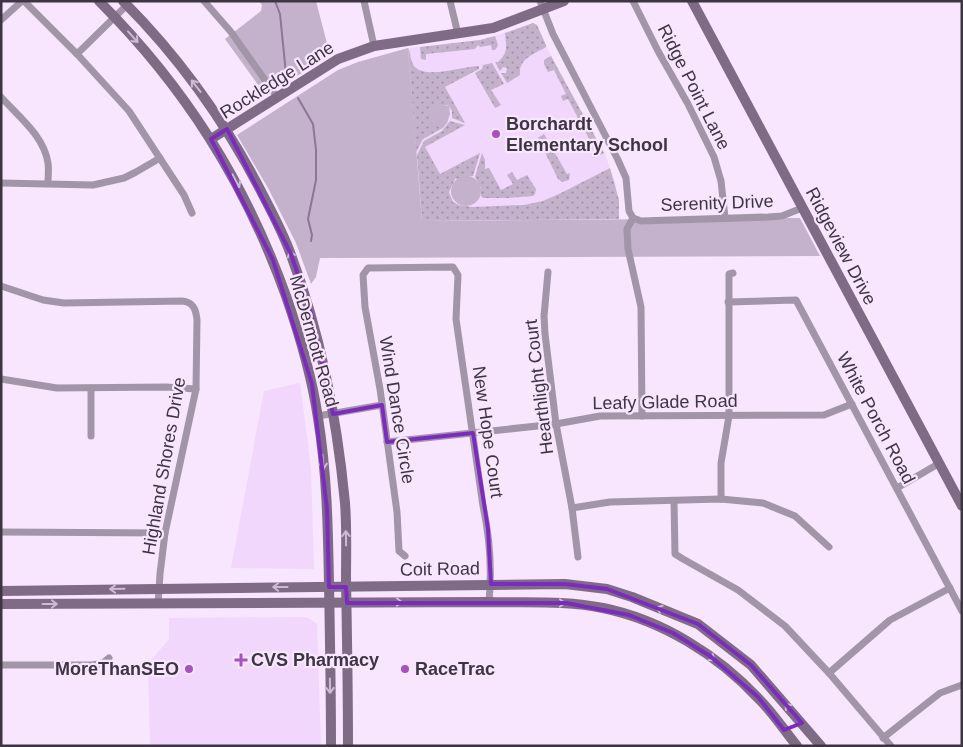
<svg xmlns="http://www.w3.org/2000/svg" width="963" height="747" font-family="Helvetica,sans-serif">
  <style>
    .built { fill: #f2d7fc }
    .grass { fill: url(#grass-dots) }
    .green { fill: #c4b1cb }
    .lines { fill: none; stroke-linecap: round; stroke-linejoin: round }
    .stream { stroke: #8c7596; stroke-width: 2 }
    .street { stroke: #a395a8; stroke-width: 7 }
    .secondary { stroke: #7f6b86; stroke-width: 10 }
    .oneway { stroke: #cebad4 }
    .marked { fill: none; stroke: #7b2cbf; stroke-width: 4; stroke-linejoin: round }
    .poi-dot { fill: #a653c2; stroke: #f8e5fe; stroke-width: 2 }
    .labels { text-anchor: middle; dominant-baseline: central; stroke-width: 4.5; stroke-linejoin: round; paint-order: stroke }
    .street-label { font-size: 18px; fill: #3e3542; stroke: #f8e5fe }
    .poi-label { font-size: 18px; font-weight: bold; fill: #3e3542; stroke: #f8e5fe; text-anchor: start }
  </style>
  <defs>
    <pattern id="grass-dots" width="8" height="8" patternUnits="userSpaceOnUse" patternTransform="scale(1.25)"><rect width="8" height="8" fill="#c4b1cb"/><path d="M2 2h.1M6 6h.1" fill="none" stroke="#a191a6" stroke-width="1.8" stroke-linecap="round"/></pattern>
  </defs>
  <rect width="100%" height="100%" fill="#f8e5fe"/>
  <g class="built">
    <path d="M535,24L564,80L605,154L616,185L618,219L422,221L408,48L480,40Z"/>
    <path d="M300,383L311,468L314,569L231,568L264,391Z"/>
    <path d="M307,617L317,624L321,746H150L148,664L169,639V618Z"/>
  </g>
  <g class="grass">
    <path d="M533,23L537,25L546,45V47C534,54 518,59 520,75L507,83L501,73H506L507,68L503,67L500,71L495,62H498C509,52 506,46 505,33Z"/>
    <path d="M495,36L498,45L495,50H492L491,45L480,47L478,45L475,49L426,54V60L421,59L420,47L480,40Z"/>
    <path d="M408,48C411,53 410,60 414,66C425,80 463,66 479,66V69L445,87L465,123L452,118V111L448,105L433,107L432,108L441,127L443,128L423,139L416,152Z"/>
    <path d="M551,56L604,153L594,158L593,156L595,150L568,99L563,101L561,96L566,94L554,70L548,72L544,64V60Z"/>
    <path d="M492,63L504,84L491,90L501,105L495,108L475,73L482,69L483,65Z"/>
    <path d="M450,121L465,125L425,147L440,174L480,153L473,176L455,179L449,192L450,195L453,202L459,205L472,207L524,205L543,201L561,193L610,168L619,200V219L422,221L417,155L424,141L442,131Z"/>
    <path d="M544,134L567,174L570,173L569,180L562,182L558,179L538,138Z"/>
    <path d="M482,153L485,160V169L489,168L501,190L513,184L507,175L512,172L517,180L527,175L536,189L535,194L533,196L508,198H483L481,196V188L475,177Z"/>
  </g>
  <g class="green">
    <path d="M259,1H316L330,55L266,96L225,39L261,11L262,5Z"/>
    <path d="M408,48L422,221L800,218L820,256L320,258L316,277L311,284L296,243L268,188L237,135L338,70L358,62Z"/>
    <path d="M435,105H443L449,106L450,114L447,123L443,128L435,126L429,120L432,108Z"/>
    <circle cx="466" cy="191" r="15"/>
  </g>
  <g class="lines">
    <g class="stream">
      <path d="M275,1L280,14L286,74L289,80"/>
      <path d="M298,98L313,124L316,150V180L308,219L312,235L311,241"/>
    </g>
    <g class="street">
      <path d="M24,1L77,54L129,111L184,195L192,213"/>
      <path d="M204,1L231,32L277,97"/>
      <path d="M364,1L374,46"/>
      <path d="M450,1L458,34"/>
      <path d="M540,1L553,34L618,160L626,178L629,211L633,218"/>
      <path d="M633,1L658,51L688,104L714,157L721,181L725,218"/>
      <path d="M1,20L22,1"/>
      <path d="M77,54L127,5"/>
      <path d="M1,97C19,117 44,136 48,163C49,169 48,176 48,183"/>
      <path d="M1,183L93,185L124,178L136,172L160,158"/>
      <path d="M633,218L627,229L628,249L641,307L642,416"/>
      <path d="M633,218L641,221L768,217L782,216L802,208"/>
      <path d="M548,272L544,316L545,334L556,424L572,508L578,557"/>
      <path d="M1,286L43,300L64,303L182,301C193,302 196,309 197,320L196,389L165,533L160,574L158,604"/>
      <path d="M728,302L796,300L962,611"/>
      <path d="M1,379L57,388L166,387L196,389"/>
      <path d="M318,416L382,405"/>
      <path d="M91,436V388"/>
      <path d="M387,442L556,424L600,416L824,415L852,404"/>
      <path d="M897,488L938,464"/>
      <path d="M721,499V463L729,416V274L733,273"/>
      <path d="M674,501L675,554L683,559L738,590L785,626L829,673L891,746"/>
      <path d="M572,508L610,502L721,499L763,503L795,516L829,547"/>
      <path d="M1,532L165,533"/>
      <path d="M405,556L399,551L397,512L380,389L365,307L363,275L368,268L453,267L458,275L456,319L483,506C490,538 492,569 489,602"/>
      <path d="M1,665H92L103,663L109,658"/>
      <path d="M829,673L890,620L950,588"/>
      <path d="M883,738L940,693L962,685"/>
    </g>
    <g class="secondary">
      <path d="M99,1C185,87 245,182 286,296C300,336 312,377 318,418C327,473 328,528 329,584C330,638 331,692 331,746"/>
      <path d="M123,1C181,59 227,124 264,197C274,216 284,235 291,255C321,335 337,419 345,503C347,529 346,555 346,580C347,635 348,691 348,746"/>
      <path d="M692,1L962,506"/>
      <path d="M211,139L338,59L374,46L493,28L564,1"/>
      <path d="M1,591L565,584L607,589L632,597L698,624L751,665L821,746"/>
      <path d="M1,604L489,602C527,603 566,600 603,608C662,620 718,655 759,699C773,713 784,730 797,746"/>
    </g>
  </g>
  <defs><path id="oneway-shaft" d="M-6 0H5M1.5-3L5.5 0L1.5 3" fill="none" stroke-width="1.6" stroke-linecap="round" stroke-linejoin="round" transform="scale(1.25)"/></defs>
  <g class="oneway">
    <use href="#oneway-shaft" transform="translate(133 37) rotate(48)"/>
    <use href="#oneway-shaft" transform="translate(196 86) rotate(-128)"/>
    <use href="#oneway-shaft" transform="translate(236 181) rotate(62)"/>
    <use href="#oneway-shaft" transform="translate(292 258) rotate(-110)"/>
    <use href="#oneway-shaft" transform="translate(323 462) rotate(85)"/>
    <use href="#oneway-shaft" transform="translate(346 538) rotate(-91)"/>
    <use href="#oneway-shaft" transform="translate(280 587) rotate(180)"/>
    <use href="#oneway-shaft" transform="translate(117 589) rotate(179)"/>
    <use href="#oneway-shaft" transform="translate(395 602)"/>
    <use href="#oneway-shaft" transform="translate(558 603) rotate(1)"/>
    <use href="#oneway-shaft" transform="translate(50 604)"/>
    <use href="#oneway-shaft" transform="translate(663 610) rotate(-158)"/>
    <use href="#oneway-shaft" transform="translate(709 656) rotate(35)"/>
    <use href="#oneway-shaft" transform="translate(330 686) rotate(89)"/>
    <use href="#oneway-shaft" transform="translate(790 709) rotate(-132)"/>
  </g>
  <path class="marked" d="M227,129L291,254L311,314L333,414L382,405L387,442L473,433L488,529L491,584H565L607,589L698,624L751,665L802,723L784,730L758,697L710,656L673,633L629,615L566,603H347L346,587H329L327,509L312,384L273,260L211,139Z"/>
  <g class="poi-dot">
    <circle cx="496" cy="134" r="5"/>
    <path d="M238.5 652.5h5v5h5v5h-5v5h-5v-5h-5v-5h5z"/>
    <circle cx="189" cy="669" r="5"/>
    <circle cx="405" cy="669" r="5"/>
  </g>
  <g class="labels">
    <g class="street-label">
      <text transform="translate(277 80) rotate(-32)">Rockledge Lane</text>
      <text transform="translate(694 87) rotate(63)">Ridge Point Lane</text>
      <text transform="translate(717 203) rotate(-2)">Serenity Drive</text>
      <text transform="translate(841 246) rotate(62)">Ridgeview Drive</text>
      <text transform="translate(314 341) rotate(74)">McDermott Road</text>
      <text transform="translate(539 387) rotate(-97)">Hearthlight Court</text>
      <text transform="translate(665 402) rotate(-1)">Leafy Glade Road</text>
      <text transform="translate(397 410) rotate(81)">Wind Dance Circle</text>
      <text transform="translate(876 418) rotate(62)">White Porch Road</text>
      <text transform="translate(488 432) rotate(82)">New Hope Court</text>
      <text transform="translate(164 466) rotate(-80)">Highland Shores Drive</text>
      <text transform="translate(440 569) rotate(-1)">Coit Road</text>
    </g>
    <g class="poi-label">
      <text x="506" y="124">Borchardt<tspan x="506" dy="21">Elementary School</tspan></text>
      <text x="251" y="660">CVS Pharmacy</text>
      <text x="179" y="669" text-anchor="end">MoreThanSEO</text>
      <text x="415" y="669">RaceTrac</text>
    </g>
  </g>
  <rect width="963" height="747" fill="none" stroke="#3e3542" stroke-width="5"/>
</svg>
